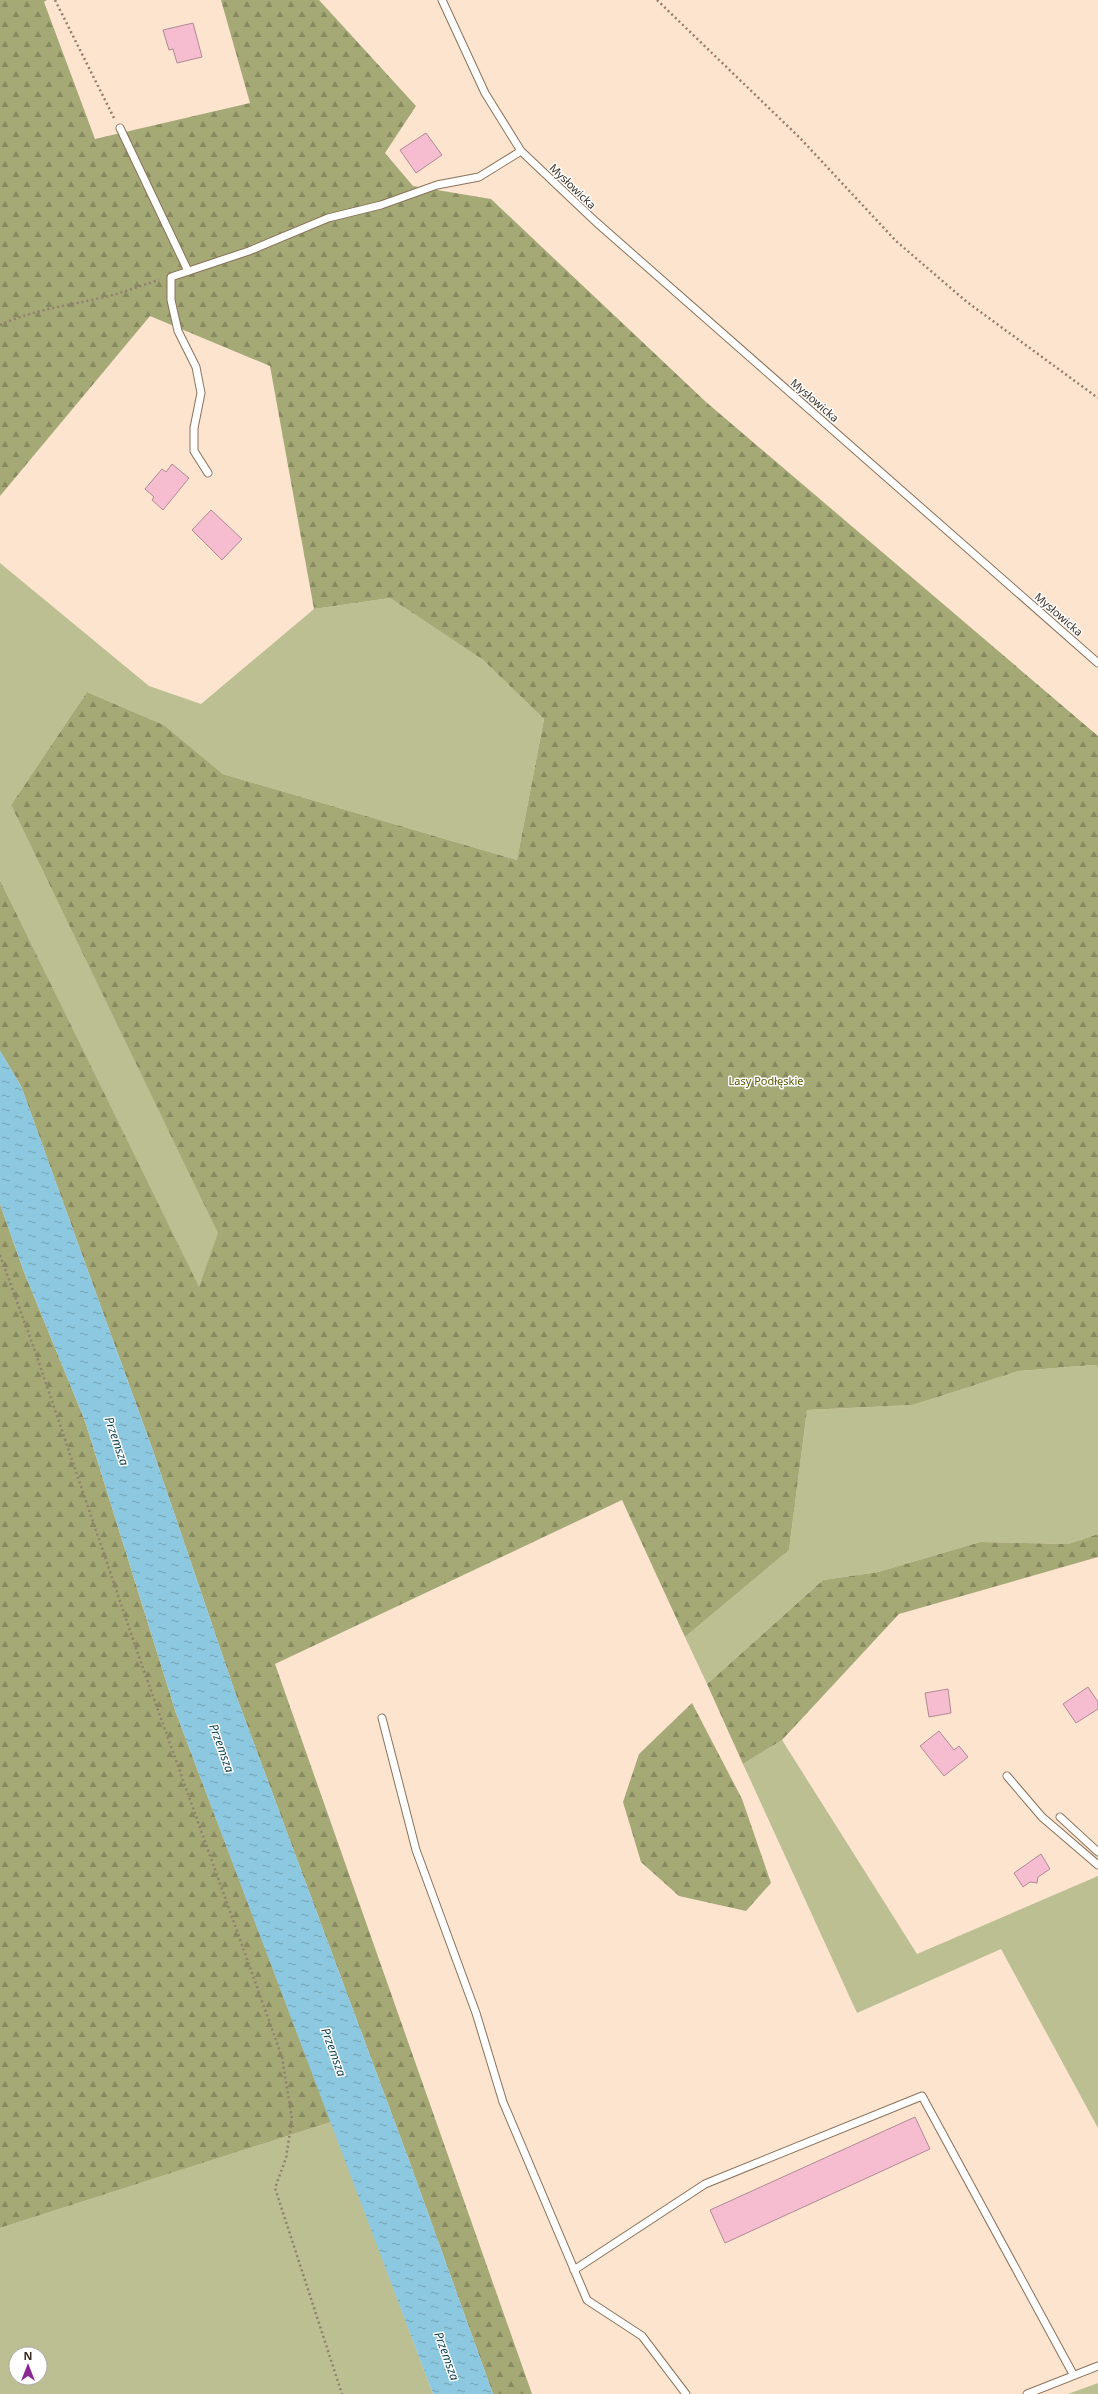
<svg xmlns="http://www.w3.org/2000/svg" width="1098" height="2394" font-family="'Noto Sans',sans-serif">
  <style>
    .green { fill: #bbbf92; fill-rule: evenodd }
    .forest { fill: url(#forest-firs) }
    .water { fill: url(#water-ripples) }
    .building { fill: #f6bdd0; stroke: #af8a96 }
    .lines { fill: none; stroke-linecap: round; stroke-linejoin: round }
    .lane-casing { stroke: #8b7159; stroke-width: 9 }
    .path { stroke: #917f70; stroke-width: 2.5; stroke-dasharray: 2 3; stroke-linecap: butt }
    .lane { stroke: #fff; stroke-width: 7 }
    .labels { text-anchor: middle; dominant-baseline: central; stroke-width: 3; stroke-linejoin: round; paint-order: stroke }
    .street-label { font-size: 11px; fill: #392d23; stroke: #fff }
    .park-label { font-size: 11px; fill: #565900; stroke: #fff }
    .water-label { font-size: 12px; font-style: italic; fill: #073d4e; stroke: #fff }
  </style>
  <defs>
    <pattern id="forest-firs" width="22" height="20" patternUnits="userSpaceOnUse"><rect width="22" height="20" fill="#a5a976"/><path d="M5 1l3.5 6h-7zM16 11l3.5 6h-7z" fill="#878a60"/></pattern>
    <pattern id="water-ripples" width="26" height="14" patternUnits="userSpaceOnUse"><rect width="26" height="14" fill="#8cc8df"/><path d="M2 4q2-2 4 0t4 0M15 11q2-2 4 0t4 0" fill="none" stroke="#73a3b4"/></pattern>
  </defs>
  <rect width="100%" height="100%" fill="#fce4cf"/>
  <g class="green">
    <path d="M0,563L149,686L201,704L314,609L390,598L483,660L544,719L517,860L223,774L164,725L87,692L11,805L219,1233L199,1288L0,880Z"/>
    <path d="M1093,1365L1098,1366V1534L1068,1544L980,1542L878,1572L823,1580L707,1684L685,1637L789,1550L807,1410L913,1405L1019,1371Z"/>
    <path d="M782,1740L917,1954L1098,1876V2128L1001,1949L857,2013L743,1764Z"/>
    <path d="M331,2122L433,2394H0V2228ZM16,2354H40V2378H16Z"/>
    <path d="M1098,2383V2394H1068Z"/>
  </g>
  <g class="forest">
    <path d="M0,0H47L44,2L95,139L250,103L221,0H319L416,106L385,153L413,186L491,199L706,402L1098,736V1366L1093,1365L1019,1371L913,1405L807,1410L789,1550L685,1637L622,1500L275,1664L532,2394H493L410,2163L237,1698L152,1448L21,1086L0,1051V880L199,1287L218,1233L11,805L87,692L164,725L223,774L517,860L544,719L483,660L390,598L314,609L270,366L150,316L0,496Z"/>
    <path d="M0,1204L24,1272L85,1421L176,1713L331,2122L0,2228Z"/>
    <path d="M1098,1534V1557L899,1614L782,1740L743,1764L707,1684L823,1580L878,1572L980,1542L1068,1544Z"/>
    <path d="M692,1703L742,1799L771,1883L746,1911L679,1896L641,1862L623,1802L639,1754Z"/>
  </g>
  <path class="water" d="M0,1051L21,1086L152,1448L237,1698L410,2163L493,2394H433L176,1713L85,1421L24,1272L0,1204Z"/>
  <g class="building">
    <path d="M193,23L202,57L177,63L173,49L169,50L163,30Z"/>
    <path d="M426,133L442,155L416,173L400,150Z"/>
    <path d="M172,464L189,478L163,510L152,500L154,497L145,489L162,469L166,472Z"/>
    <path d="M211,510L242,539L222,560L192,530Z"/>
    <path d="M1088,1687L1098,1702V1709L1076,1723L1063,1704Z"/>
    <path d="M948,1689L951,1713L929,1717L925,1693Z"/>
    <path d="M939,1731L954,1750L959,1746L968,1757L944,1776L920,1746Z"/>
    <path d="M1041,1854L1050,1869L1038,1877L1037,1883L1030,1882L1023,1887L1014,1873Z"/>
    <path d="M915,2117L930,2149L725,2243L710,2210Z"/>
  </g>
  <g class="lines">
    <defs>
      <g id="lane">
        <path d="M442,0L485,93L521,151L596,222L1098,663"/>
        <path d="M120,128L188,271"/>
        <path d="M208,473L194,451V428L201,393L196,367L178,331L171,300V277L249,251L328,218L381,205L437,185L479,177L521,151"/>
        <path d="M382,1718L416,1850L476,2013L503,2102L587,2300L642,2336L686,2394"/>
        <path d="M1007,1776L1042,1817L1098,1865"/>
        <path d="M1060,1817L1098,1852"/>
        <path d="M574,2270L705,2184L922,2096L1073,2374"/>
        <path d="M1027,2394L1098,2366"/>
      </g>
    </defs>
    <use href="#lane" class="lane-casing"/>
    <g class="path">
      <path d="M55,0L114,118"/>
      <path d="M657,0L800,138L896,241L967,302L1098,398"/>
      <path d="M0,325C33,310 65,306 100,298C120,294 139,286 159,280"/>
      <path d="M0,1255L36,1354L138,1654L282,2057L292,2119L286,2158L275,2188L342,2394"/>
    </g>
    <use href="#lane" class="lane"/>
  </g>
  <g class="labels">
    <g class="street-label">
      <text transform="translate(573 186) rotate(44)">Mysłowicka</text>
      <text transform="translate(815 400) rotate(41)">Mysłowicka</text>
      <text transform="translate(1059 614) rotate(41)">Mysłowicka</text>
    </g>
    <g class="park-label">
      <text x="766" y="1080">Lasy Podłęskie</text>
    </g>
    <g class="water-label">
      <text transform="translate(117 1441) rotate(71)">Przemsza</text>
      <text transform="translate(222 1748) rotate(70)">Przemsza</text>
      <text transform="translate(334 2052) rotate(70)">Przemsza</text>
      <text transform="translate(447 2356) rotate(70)">Przemsza</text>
    </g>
  </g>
  <g transform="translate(28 2366)"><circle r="19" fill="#ffffff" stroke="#b0aba7"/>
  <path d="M0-3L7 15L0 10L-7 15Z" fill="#892890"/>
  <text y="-6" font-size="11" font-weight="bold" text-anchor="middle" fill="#392d23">N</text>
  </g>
</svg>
